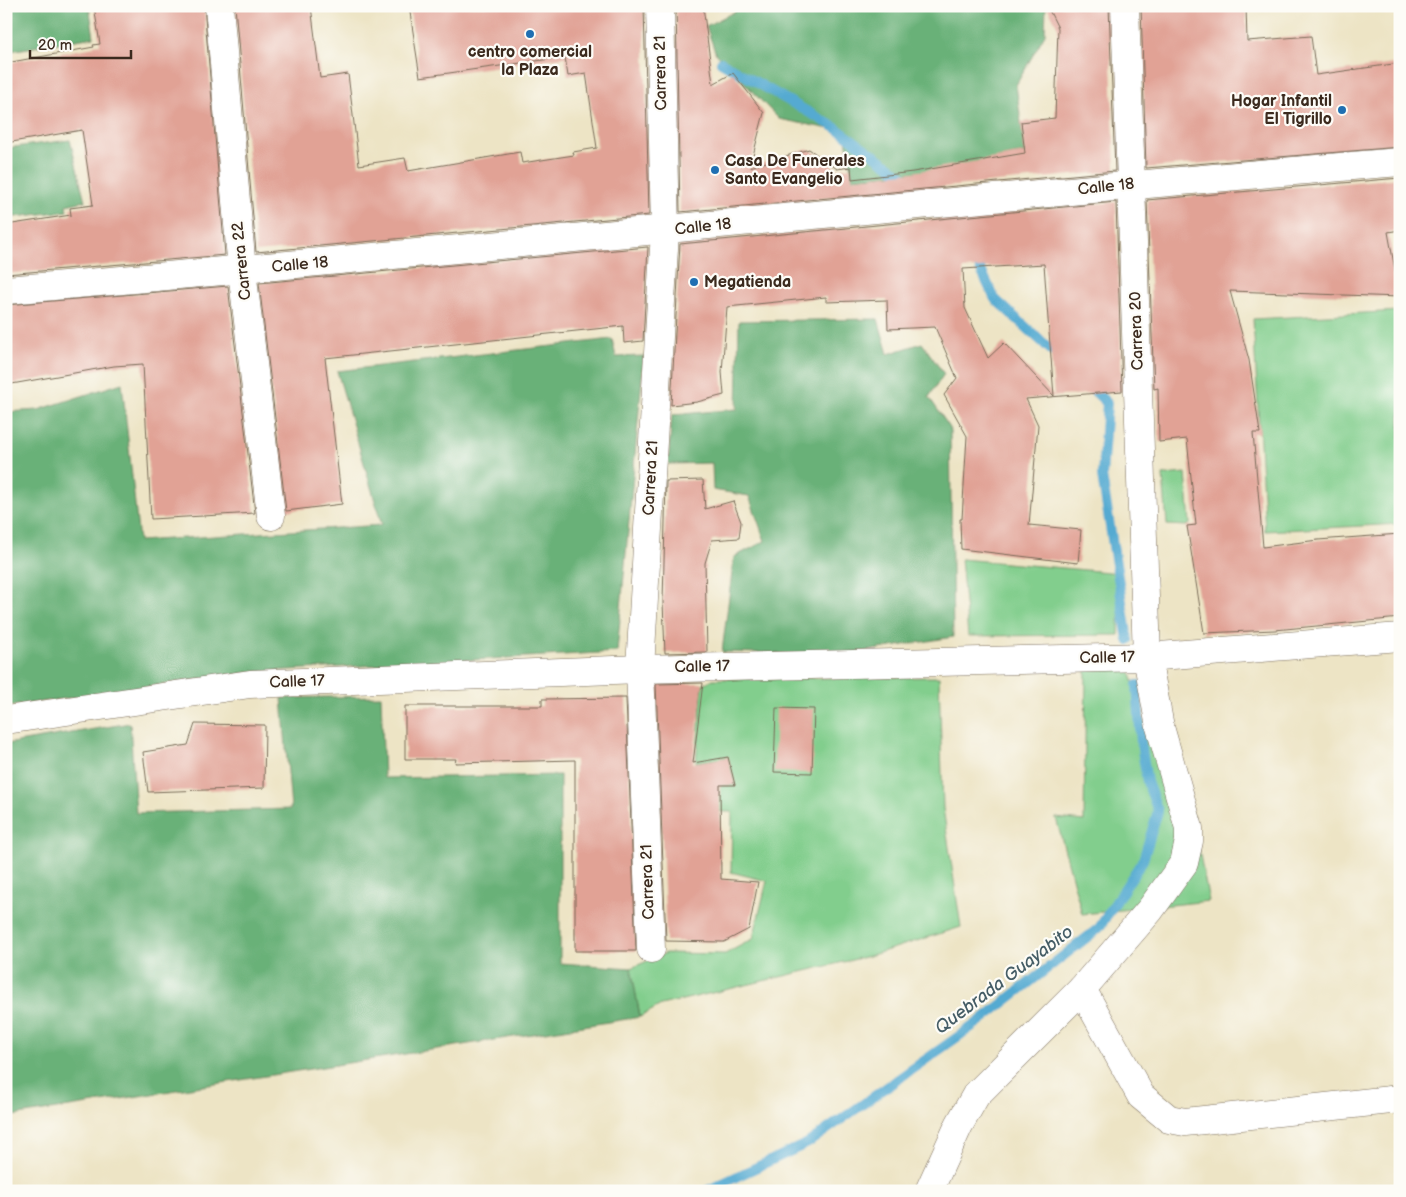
<svg xmlns="http://www.w3.org/2000/svg" width="1406" height="1197" font-family="'Balsamiq Sans',sans-serif">
  <style>
    .green { fill: #82ce8d; stroke: #5e7c56 }
    .forest { fill: #69b178; stroke: #526e4b }
    .lines { fill: none; stroke-linecap: round; stroke-linejoin: round }
    .stream { stroke: #54aad1; stroke-width: 10 }
    .building { fill: #e1a295; fill-rule: evenodd }
    .minor-casing { stroke: #796b58; stroke-width: 29 }
    .minor { stroke: #fff; stroke-width: 28 }
    .poi-dot { fill: #1f6fb2; stroke: #fdfcf7; stroke-width: 2 }
    .labels { text-anchor: middle; dominant-baseline: central; stroke-width: 4.5; stroke-linejoin: round; paint-order: stroke }
    .poi-label { font-size: 16px; font-weight: bold; fill: #3b2a1e; stroke: #fdfcf7; text-anchor: start }
    .street-label { font-size: 16px; fill: #3b2a1e; stroke: #fdfcf7 }
    .water-label { font-size: 18px; font-style: italic; fill: #455d66; stroke: #fdfcf7 }
  </style>
  <rect width="100%" height="100%" fill="#fdfcf7"/>
  <filter id="ink" filterUnits="userSpaceOnUse"><feTurbulence type="fractalNoise" baseFrequency=".02" numOctaves="2"/><feDisplacementMap in="SourceGraphic" scale="10" xChannelSelector="R" yChannelSelector="G"/><feConvolveMatrix kernelMatrix="1 2 1 2 8 2 1 2 1" color-interpolation-filters="sRGB"/></filter>
  <filter id="wash" filterUnits="userSpaceOnUse"><feTurbulence type="fractalNoise" baseFrequency=".0096" numOctaves="4" result="noise"/><feDisplacementMap in="SourceGraphic" scale="20" xChannelSelector="R" yChannelSelector="G"/><feGaussianBlur stdDeviation="1.12" result="paint"/><feColorMatrix in="noise" values="0 0 0 0 0 0 0 0 0 0 0 0 0 0 0 0 0 1.4 0 .05"/><feComposite in="paint" operator="in"/></filter>
  <g filter="url(#wash)">
    <rect width="100%" height="100%" fill="#ede4c5"/>
    <g class="green">
      <path d="M1400,311V524L1265,531L1253,319Z"/>
      <path d="M1186,473L1190,524L1187,526L1167,525L1163,475Z"/>
      <path d="M961,559L1120,573L1119,635L968,636Z"/>
      <path d="M1130,665L1138,709L1189,799L1209,901L1082,914L1056,818L1084,821L1086,669Z"/>
      <path d="M939,677L943,808L961,927L869,956L661,1005L640,1017L631,968L666,953L725,954L753,939L767,881L731,872L732,812L693,811L694,788L735,785L728,757L696,762L703,684L713,679Z"/>
    </g>
    <g class="forest">
      <path d="M6,6H89L94,37L10,51L6,32Z"/>
      <path d="M738,6H1046L1045,34L1016,85L1025,153L929,171L852,178L845,132L779,119L716,54L706,26L736,11Z"/>
      <path d="M70,140L85,201L66,205L67,211L6,218V148Z"/>
      <path d="M878,319L888,354L922,343L944,374L929,397L950,428L953,637L842,655L722,652L734,557L765,541L749,496L713,490L712,463L668,464L672,415L737,409L739,321Z"/>
      <path d="M612,339L616,357L644,356L617,652L251,672L6,707V412L38,410L122,383L139,541L382,525L337,371Z"/>
      <path d="M381,696L384,778L560,775V963L631,968L640,1017L6,1117V744L130,723L136,813L291,809L282,698Z"/>
    </g>
    <g class="lines">
      <g class="stream">
        <path d="M721,62L836,128L934,198"/>
        <path d="M975,258L995,299L1061,359"/>
        <path d="M1088,385L1107,403L1102,476L1128,640"/>
        <path d="M706,1191L808,1143L980,1021L1099,928L1143,860L1158,811L1147,782L1141,743L1137,685"/>
      </g>
    </g>
    <g id="blocks">
      <g class="building">
        <path d="M94,6H204L225,255L6,274V225L71,215L70,208L93,205L82,130L6,143V63L94,47L93,45L100,44Z"/>
        <path d="M235,6H311L320,78L348,74L359,165L405,158L408,171L520,152L522,163L574,155L573,152L597,148L586,73L568,76L565,57L420,77L409,6H644L649,215L256,252Z"/>
        <path d="M676,6H703L713,84L733,73L764,113L750,167L809,149L837,169L851,167L852,179L913,172L1025,153L1021,122L1055,118L1058,28L1047,6H1109L1115,171L680,212Z"/>
        <path d="M1141,6H1246L1247,41L1311,36L1316,75L1400,63V147L1146,168Z"/>
        <path d="M1400,178V230L1388,232L1400,297L1230,291L1249,360L1260,433H1253L1263,547L1318,540L1400,534V618L1275,630L1204,633L1187,526L1196,525L1187,439L1159,442L1158,388L1154,389L1147,200Z"/>
        <path d="M1116,202L1122,391L1026,399L1038,425L1029,525L1081,530L1078,563L961,549L960,519H962L967,436L944,395L957,378L935,327L888,329L887,300L826,302V297L727,307L722,372L724,395L697,402L671,405L680,244ZM1044,264L1048,319L1054,396L1004,343L988,358L965,308L963,269Z"/>
        <path d="M648,247L643,341L624,343L623,326L325,358L342,504L286,511L259,283Z"/>
        <path d="M228,286L255,513L151,519L143,364L114,366L6,385V305Z"/>
        <path d="M703,480L705,509L733,501L741,522L739,538L712,540L705,563L707,652L665,653L663,602L666,481Z"/>
        <path d="M703,683L693,763L728,757L735,785H720L721,879L758,882L749,929L724,942L666,941L656,684Z"/>
        <path d="M626,698L636,951H575V760L455,763L456,759H405V706H542V699Z"/>
        <path d="M776,708L814,709L812,773L774,772Z"/>
        <path d="M195,724L265,725L264,788L148,792L143,752L188,745Z"/>
      </g>
    </g>
  </g>
  <g filter="url(#ink)">
    <use href="#blocks" fill-opacity="0" stroke="#796b58" stroke-width="1"/>
    <g class="lines">
      <defs>
        <g id="minor">
          <path d="M219,6L242,270L271,516"/>
          <path d="M6,290C471,251 935,200 1400,162"/>
          <path d="M6,720L250,684L640,669L1147,657L1400,637"/>
          <path d="M651,949L640,669L665,231L660,6"/>
          <path d="M1082,989L1141,1096L1169,1119L1185,1122L1400,1099"/>
          <path d="M929,1191L959,1125L976,1095L1082,989L1150,910L1184,863L1189,841V828L1160,727L1147,657L1125,6"/>
        </g>
      </defs>
      <use href="#minor" class="minor-casing"/>
      <use href="#minor" class="minor"/>
    </g>
  </g>
  <g class="poi-dot">
    <circle cx="530" cy="34" r="5"/>
    <circle cx="1342" cy="110" r="5"/>
    <circle cx="715" cy="170" r="5"/>
    <circle cx="694" cy="282" r="5"/>
  </g>
  <g class="labels">
    <g class="poi-label">
      <text x="530" y="52" text-anchor="middle">centro comercial<tspan x="530" dy="18">la Plaza</tspan></text>
      <text x="1332" y="101" text-anchor="end">Hogar Infantil<tspan x="1332" dy="18">El Tigrillo</tspan></text>
      <text x="725" y="161">Casa De Funerales<tspan x="725" dy="18">Santo Evangelio</tspan></text>
      <text x="704" y="282">Megatienda</text>
    </g>
    <g class="street-label">
      <text transform="translate(661 73) rotate(-91)">Carrera 21</text>
      <text transform="translate(1106 187) rotate(-6)">Calle 18</text>
      <text transform="translate(703 227) rotate(-6)">Calle 18</text>
      <text transform="translate(242 261) rotate(-96)">Carrera 22</text>
      <text transform="translate(300 265) rotate(-5)">Calle 18</text>
      <text transform="translate(1137 331) rotate(-92)">Carrera 20</text>
      <text transform="translate(651 478) rotate(-87)">Carrera 21</text>
      <text transform="translate(1107 658) rotate(-1)">Calle 17</text>
      <text transform="translate(702 667) rotate(-1)">Calle 17</text>
      <text transform="translate(297 682) rotate(-2)">Calle 17</text>
      <text transform="translate(648 882) rotate(-92)">Carrera 21</text>
    </g>
    <g class="water-label">
      <text transform="translate(1004 980) rotate(-37)">Quebrada Guayabito</text>
    </g>
  </g>
  <rect width="1406" height="1197" fill="none" stroke="#fdfcf7" stroke-width="25"/>
  <path d="M30 50v8h101v-8" fill="none" stroke="#3b2a1e" stroke-width="2.5"/>
  <text x="38" y="50" font-size="15" fill="#3b2a1e" stroke="#fdfcf7" stroke-width="4" paint-order="stroke">20 m</text>
</svg>
